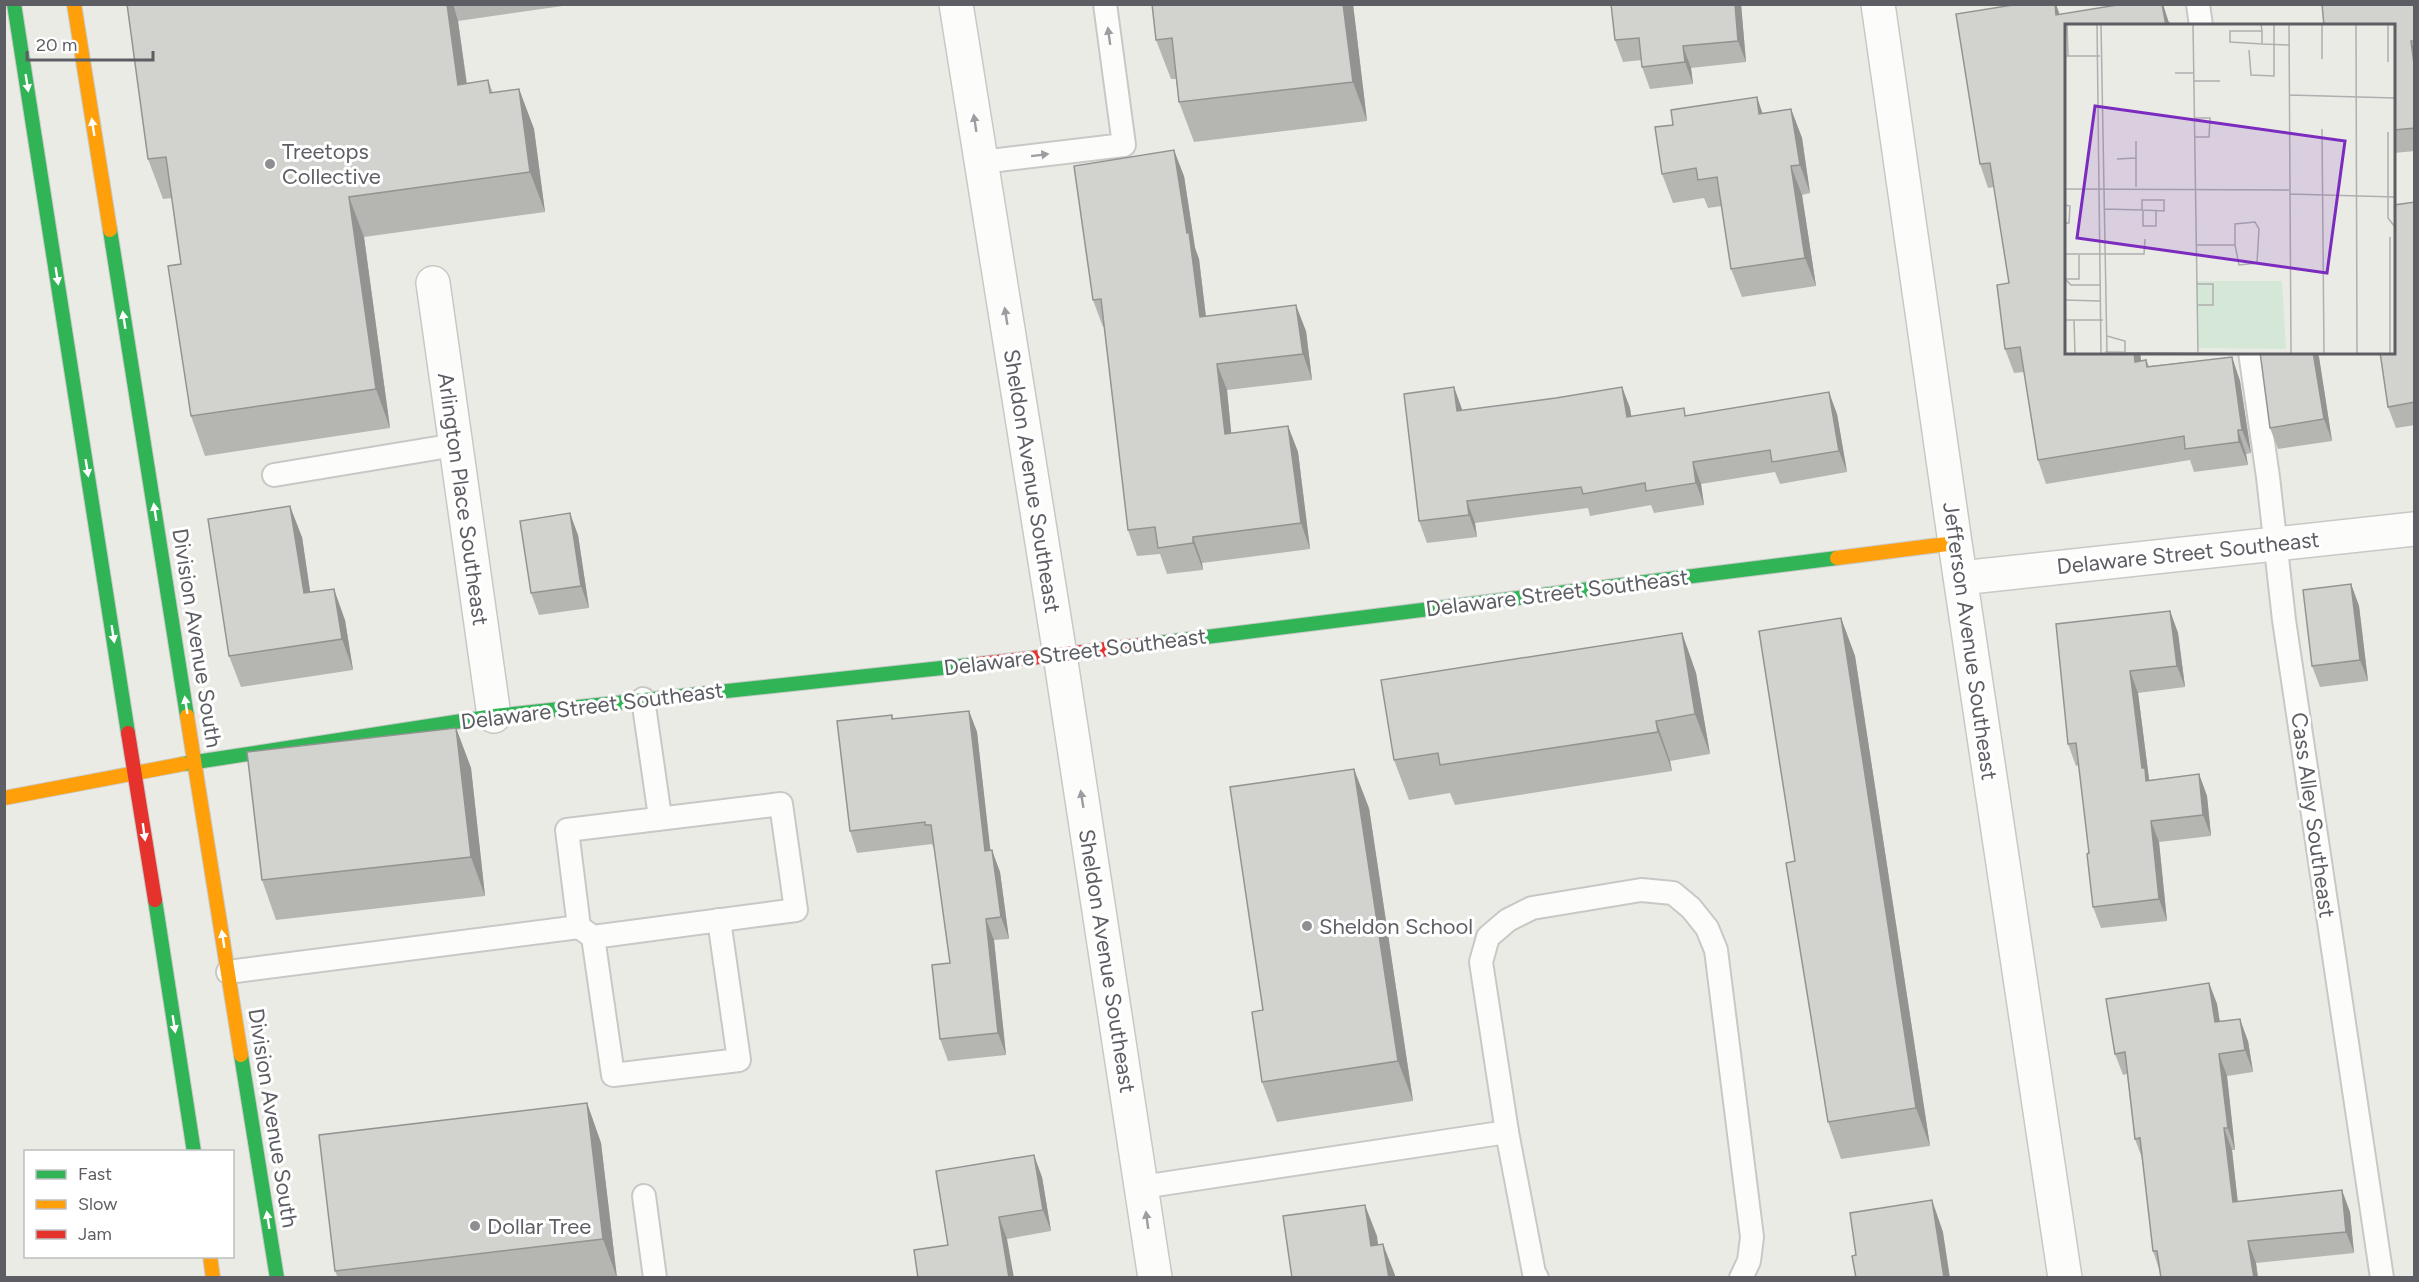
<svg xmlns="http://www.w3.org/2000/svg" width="2419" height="1282" font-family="Figtree,sans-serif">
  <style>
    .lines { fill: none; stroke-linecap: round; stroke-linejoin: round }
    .lane-casing { stroke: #c8c8c6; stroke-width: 26 }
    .street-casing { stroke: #c8c8c6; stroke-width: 36 }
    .fast-casing { stroke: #c8c9c8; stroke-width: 16 }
    .slow-casing { stroke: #c8c9c8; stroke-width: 16 }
    .jam-casing { stroke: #c8c9c8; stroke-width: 16 }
    .lane { stroke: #fcfcfb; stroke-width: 22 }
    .street { stroke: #fcfcfb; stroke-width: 33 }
    .fast { stroke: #30b455; stroke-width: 14 }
    .slow { stroke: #ff9f0a; stroke-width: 14 }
    .jam { stroke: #e5322d; stroke-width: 14 }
    .wall { fill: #b5b5b2 }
    .shaded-wall { fill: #939391 }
    .building { fill: #d2d2cf; stroke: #939391; stroke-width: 1.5 }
    .oneway { fill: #9c9da0 }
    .oneway2 { fill: #fff }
    .poi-dot { fill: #8e8f91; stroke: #fff; stroke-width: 2 }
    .labels { text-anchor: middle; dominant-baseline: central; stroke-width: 6; stroke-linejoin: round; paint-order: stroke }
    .poi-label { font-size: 22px; fill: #5c5e63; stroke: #fff; text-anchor: start }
    .street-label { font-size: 22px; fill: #5c5e63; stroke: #fff }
    .inset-road { fill: none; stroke: #aeafae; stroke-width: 1.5 }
    .view { fill: #7b2cbf; fill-opacity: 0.15; stroke: #7b2cbf; stroke-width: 3 }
    .inset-edge { fill: none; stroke: #5c5e63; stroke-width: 3 }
  </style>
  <rect width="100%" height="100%" fill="#ebebe6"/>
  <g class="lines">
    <defs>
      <g id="lane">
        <path d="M2198,4L2201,26"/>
        <path d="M982,162L1124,145L1105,4"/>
        <path d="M2250,352L2268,477L2284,620L2382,1278"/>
        <path d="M274,475L455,445"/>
        <path d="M643,699L660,817"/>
        <path d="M593,937L613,1075L739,1060L719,920"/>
        <path d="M228,972L579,927L567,830L781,804L796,910L593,937L579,927"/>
        <path d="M1142,1187L1507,1132"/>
        <path d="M644,1196L655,1278"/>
        <path d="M1537,1278L1534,1273L1507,1132L1481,962L1488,937L1508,920L1532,908L1641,890L1673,893L1691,908L1707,928L1716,950L1752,1237L1749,1261L1741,1278"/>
      </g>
      <g id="street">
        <path d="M956,4L1060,655L1155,1278"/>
        <path d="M1878,4L1955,543L2065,1278"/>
        <path d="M433,283L494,716"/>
        <path d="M1961,578L2414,529"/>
      </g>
      <g id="fast">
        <path d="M14,4L128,733"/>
        <path d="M110,230L187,716"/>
        <path d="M1142,645L1837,558"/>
        <path d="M183,764L494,716L979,664"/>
        <path d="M155,900L194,1152"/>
        <path d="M241,1055L277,1278"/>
      </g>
      <g id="slow">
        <path d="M74,4L110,230"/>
        <path d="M1837,558L1955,543"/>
        <path d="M187,716L241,1055"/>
        <path d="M4,798L183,764"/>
        <path d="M210,1256L213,1278"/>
      </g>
      <g id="jam">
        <path d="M979,664L1142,645"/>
        <path d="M128,733L155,900"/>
      </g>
    </defs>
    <use href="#lane" class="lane-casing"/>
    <use href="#street" class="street-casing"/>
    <use href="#fast" class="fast-casing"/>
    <use href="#slow" class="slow-casing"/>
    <use href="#jam" class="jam-casing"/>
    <use href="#lane" class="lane"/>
    <use href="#street" class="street"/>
    <use href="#fast" class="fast"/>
    <use href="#slow" class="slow"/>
    <use href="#jam" class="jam"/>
  </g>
  <g class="wall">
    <path d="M127,4H577L458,21L467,83L488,80L493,93L519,89L534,129L545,212L364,237L390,428L205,456L191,416L181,264L172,198L163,199L148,159Z"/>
    <path d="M1152,4H1353L1367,121L1194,142L1179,102L1176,79H1171L1156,40Z"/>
    <path d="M1741,4L1746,62L1691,68L1693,84L1650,89L1642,67V60L1623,62L1615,40Z"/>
    <path d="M2019,4H2056L2060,15L2170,22V26H2067V352H2140L2141,361L2146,360L2149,366L2232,357L2240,381L2251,453L2246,454L2248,465L2194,472L2190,460L2046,484L2038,460L2024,372L2014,373L2005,349L2009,283L1994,187L1988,188L1980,164Z"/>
    <path d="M2415,4V151L2394,153V26Z"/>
    <path d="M1791,109L1802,138L1810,193L1802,195L1816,286L1742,297L1731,269L1722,206L1708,208L1704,198L1673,203L1662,174L1763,113Z"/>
    <path d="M1184,176L1195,248L1199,259L1206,316L1306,331L1312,380L1227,390L1231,433L1288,426L1298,452L1310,549L1202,563L1203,570L1167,574L1160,554L1137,556L1128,530L1104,327H1103L1093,300Z"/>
    <path d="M2415,202V425L2396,428L2388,407Z"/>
    <path d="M2319,357L2332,441L2278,449L2270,428Z"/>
    <path d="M1622,387L1630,408L1631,417L1837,414L1847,472L1780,484L1775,472L1701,484L1704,505L1654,513L1651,505L1590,516L1588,508L1475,523L1477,537L1427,543L1419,521L1556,398Z"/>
    <path d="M578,535L589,608L539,615L531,593Z"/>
    <path d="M302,537L310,592L345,620L353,670L241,687L229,656Z"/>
    <path d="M2351,584L2359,606L2368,681L2320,687L2312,666Z"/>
    <path d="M2170,611L2178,633L2185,687L2138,693L2149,779V780L2199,774L2207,796L2211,836L2159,842L2167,921L2101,928L2093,907L2089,853L2079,765L2076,766L2068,744Z"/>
    <path d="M1841,618L1855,656L1930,1146L1841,1159L1828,1122L1795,861Z"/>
    <path d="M1682,633L1696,673L1710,754L1670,761L1672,771L1455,805L1450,793L1409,800L1394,760Z"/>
    <path d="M969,711L977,732L990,850L1000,872L1009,939L994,940L1006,1055L948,1061L940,1039L950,963L934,847H933L932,844L857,853L850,831L892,715L893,719Z"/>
    <path d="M456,728L471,768L485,896L276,920L262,880Z"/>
    <path d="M1369,808L1413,1101L1277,1122L1262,1082L1263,1010Z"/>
    <path d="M2209,983L2217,1004L2220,1022L2248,1041L2253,1072L2227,1076L2235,1150H2232L2238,1202L2350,1212L2354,1253L2256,1263L2258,1278H2161L2160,1272L2153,1251L2142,1158L2135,1139L2127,1074L2123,1075L2115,1054Z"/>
    <path d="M587,1103L601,1143L617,1278H338L335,1271Z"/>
    <path d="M1042,1177L1051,1231L1007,1239L948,1245Z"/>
  </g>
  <g class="shaded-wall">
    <path d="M447,4H453L458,21L472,124L458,85Z"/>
    <path d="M1343,4H1353L1367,121L1353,82Z"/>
    <path d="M1735,4H1741L1746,62L1738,41Z"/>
    <path d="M2055,4H2056L2062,23L2056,15Z"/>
    <path d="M2162,4H2163L2170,26H2166Z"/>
    <path d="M2411,41L2415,51V72Z"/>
    <path d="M1683,46L1691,68L1693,84L1685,62Z"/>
    <path d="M519,89L534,129L545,212L530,172Z"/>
    <path d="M1757,97L1767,126L1759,114Z"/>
    <path d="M1791,109L1802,138L1810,193L1800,165Z"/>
    <path d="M1174,150L1184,176L1195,248L1199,259L1209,343L1200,317Z"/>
    <path d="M1791,166L1802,195L1816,286L1805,258Z"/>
    <path d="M349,197L364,237L390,428L376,389Z"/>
    <path d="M1296,305L1306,331L1312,380L1303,354Z"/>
    <path d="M2134,352H2140L2144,386L2135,362Z"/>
    <path d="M2313,352H2317L2319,357L2332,441L2324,419Z"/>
    <path d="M2232,357L2240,381L2251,453L2242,430Z"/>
    <path d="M1217,364L1227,390L1234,460L1225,434Z"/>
    <path d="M1454,387L1462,409L1464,433L1457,411Z"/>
    <path d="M1622,387L1630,408L1635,439L1627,417Z"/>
    <path d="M1829,392L1837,414L1847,472L1839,451Z"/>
    <path d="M1288,426L1298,452L1310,549L1301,523Z"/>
    <path d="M2238,430L2246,454L2248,465L2239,442Z"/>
    <path d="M1693,462L1701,484L1704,505L1696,483Z"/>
    <path d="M1467,501L1475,523L1477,537L1469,515Z"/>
    <path d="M290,506L302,537L315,624L304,593Z"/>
    <path d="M570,513L578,535L589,608L581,586Z"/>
    <path d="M1193,537L1202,563L1203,570L1193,543Z"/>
    <path d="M2351,584L2359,606L2368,681L2360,660Z"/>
    <path d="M334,589L345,620L353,670L342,639Z"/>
    <path d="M2170,611L2178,633L2185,687L2177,666Z"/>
    <path d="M1841,618L1855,656L1930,1146L1916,1108Z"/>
    <path d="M1682,633L1696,673L1710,754L1695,714Z"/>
    <path d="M2130,671L2138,693L2149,779L2153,790L2154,802L2142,768Z"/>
    <path d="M969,711L977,732L993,873L985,851Z"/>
    <path d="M1656,721L1670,761L1672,771L1658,732Z"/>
    <path d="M456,728L471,768L485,896L471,857Z"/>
    <path d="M1354,769L1369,808L1413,1101L1398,1061Z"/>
    <path d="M2199,774L2207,796L2211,836L2203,815Z"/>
    <path d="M2151,821L2159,842L2167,921L2159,899Z"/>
    <path d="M992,850L1000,872L1009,939L1001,917Z"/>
    <path d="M986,919L994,940L1006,1055L998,1033Z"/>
    <path d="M2209,983L2217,1004L2223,1044L2215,1022Z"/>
    <path d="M2240,1019L2248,1041L2253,1072L2245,1050Z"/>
    <path d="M2219,1054L2227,1076L2235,1150L2228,1128Z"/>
    <path d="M587,1103L601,1143L617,1278L603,1239Z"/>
    <path d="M2224,1128L2232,1150L2240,1224L2233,1202Z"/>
    <path d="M1034,1155L1042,1177L1051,1231L1043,1210Z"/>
    <path d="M2342,1190L2350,1212L2354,1253L2346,1232Z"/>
    <path d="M1932,1200L1943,1232L1950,1278H1944Z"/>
    <path d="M1365,1205L1377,1236L1382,1277L1371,1246Z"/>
    <path d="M999,1217L1007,1239L1014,1278H1009Z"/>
    <path d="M2248,1241L2256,1263L2258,1278H2254Z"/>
    <path d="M1383,1244L1395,1275V1278H1389Z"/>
  </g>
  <g class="building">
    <path d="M127,4H447L458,85L488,80L490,93L519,89L530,172L349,197L376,389L191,416L168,266L181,264L166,157L148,159Z"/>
    <path d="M1152,4H1343L1353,82L1179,102L1172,38L1156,40Z"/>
    <path d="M1611,4H1735L1738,41L1683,46L1685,62L1642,67L1639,38L1615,40Z"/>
    <path d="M2019,4H2055L2056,15L2123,4H2162L2166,26H2067V352H2134L2135,362L2146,360L2147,367L2232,357L2242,430H2238L2239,442L2185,449L2184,436L2038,460L2020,347L2005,349L1997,285L2009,283L1990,163L1980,164L1956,14Z"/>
    <path d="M2322,4H2415V41H2411L2415,72V128L2394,130V26H2324Z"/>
    <path d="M1757,97L1759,114L1791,109L1800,165L1791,166L1805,258L1731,269L1717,177L1698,180L1696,168L1662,174L1655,127L1673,125L1671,110Z"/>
    <path d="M1174,150L1187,233L1189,232L1200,317L1296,305L1303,354L1217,364L1225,434L1288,426L1301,523L1193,537V543L1158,548L1155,527L1128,530L1101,299L1093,300L1074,166Z"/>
    <path d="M2415,202V402L2388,407L2380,352H2394V205Z"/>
    <path d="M2260,352H2313L2324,419L2270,428Z"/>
    <path d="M1454,387L1457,411L1556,398L1622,387L1627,417L1684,408L1685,416L1829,392L1839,451L1772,462L1770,450L1693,462L1696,483L1646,491L1645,483L1583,494L1581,487L1467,501L1469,515L1419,521L1404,394Z"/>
    <path d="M290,506L304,593L334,589L342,639L229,656L208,519Z"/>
    <path d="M570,513L581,586L531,593L520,521Z"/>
    <path d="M2351,584L2360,660L2312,666L2303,590Z"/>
    <path d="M2170,611L2177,666L2130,671L2142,768H2145L2146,781L2199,774L2203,815L2151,821L2159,899L2093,907L2087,854L2089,853L2076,743L2068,744L2056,624Z"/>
    <path d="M1841,618L1916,1108L1828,1122L1786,863L1795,861L1759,631Z"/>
    <path d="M1682,633L1695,714L1656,721L1658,732L1440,765L1438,753L1394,760L1381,680Z"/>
    <path d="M969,711L985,851L992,850L1001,917L986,919L998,1033L940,1039L932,965L950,963L931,825H925V822L850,831L837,721L892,715V719Z"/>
    <path d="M456,728L471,857L262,880L247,752Z"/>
    <path d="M1354,769L1398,1061L1262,1082L1252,1012L1263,1010L1230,787Z"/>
    <path d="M2209,983L2215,1022L2240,1019L2245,1050L2219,1054L2228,1128H2224L2233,1202L2342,1190L2346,1232L2248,1241L2254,1278H2161L2157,1251H2153L2140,1138L2135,1139L2125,1052L2115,1054L2106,999Z"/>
    <path d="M587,1103L603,1239L335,1271L319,1135Z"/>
    <path d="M1034,1155L1043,1210L999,1217L1009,1278H918L914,1250L948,1245L936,1171Z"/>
    <path d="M1932,1200L1944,1278H1856L1852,1256L1856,1255L1850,1213Z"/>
    <path d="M1365,1205L1371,1246L1383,1244L1389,1278H1292L1283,1216Z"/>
  </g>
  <defs><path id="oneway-solid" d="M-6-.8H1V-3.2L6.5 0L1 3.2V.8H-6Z" transform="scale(1.5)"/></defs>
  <g class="oneway">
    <use href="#oneway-solid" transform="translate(1109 36) rotate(-98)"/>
    <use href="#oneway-solid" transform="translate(975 123) rotate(-99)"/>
    <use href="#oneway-solid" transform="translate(1040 155) rotate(-7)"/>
    <use href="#oneway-solid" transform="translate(1006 316) rotate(-99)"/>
    <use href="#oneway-solid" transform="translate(1082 799) rotate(-99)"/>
    <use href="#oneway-solid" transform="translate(1147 1220) rotate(-98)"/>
  </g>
  <g class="oneway2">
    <use href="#oneway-solid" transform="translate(27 83) rotate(81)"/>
    <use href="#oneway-solid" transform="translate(93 127) rotate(-99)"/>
    <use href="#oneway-solid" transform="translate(57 276) rotate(81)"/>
    <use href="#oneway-solid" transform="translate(124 320) rotate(-99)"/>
    <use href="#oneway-solid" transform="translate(87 468) rotate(81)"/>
    <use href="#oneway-solid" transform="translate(155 512) rotate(-99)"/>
    <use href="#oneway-solid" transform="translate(113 634) rotate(81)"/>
    <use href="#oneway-solid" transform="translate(186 705) rotate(-99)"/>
    <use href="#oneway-solid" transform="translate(144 832) rotate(82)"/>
    <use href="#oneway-solid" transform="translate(223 939) rotate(-99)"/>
    <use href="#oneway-solid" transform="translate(174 1024) rotate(81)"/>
    <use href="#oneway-solid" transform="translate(268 1220) rotate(-99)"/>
  </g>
  <g class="poi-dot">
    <circle cx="270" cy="164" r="6"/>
    <circle cx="1307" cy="926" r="6"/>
    <circle cx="475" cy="1226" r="6"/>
  </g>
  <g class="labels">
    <g class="poi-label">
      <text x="282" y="151">Treetops<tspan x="282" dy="25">Collective</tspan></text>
      <text x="1319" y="926">Sheldon School</text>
      <text x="487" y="1226">Dollar Tree</text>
    </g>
    <g class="street-label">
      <text transform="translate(1032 481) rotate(81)">Sheldon Avenue Southeast</text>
      <text transform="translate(463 499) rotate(82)">Arlington Place Southeast</text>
      <text transform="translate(2188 553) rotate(-6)">Delaware Street Southeast</text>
      <text transform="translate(1557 593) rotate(-7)">Delaware Street Southeast</text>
      <text transform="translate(197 638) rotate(81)">Division Avenue South</text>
      <text transform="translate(1970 641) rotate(82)">Jefferson Avenue Southeast</text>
      <text transform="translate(1075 652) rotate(-7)">Delaware Street Southeast</text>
      <text transform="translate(592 706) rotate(-7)">Delaware Street Southeast</text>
      <text transform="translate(2313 815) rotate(82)">Cass Alley Southeast</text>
      <text transform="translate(1107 961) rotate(81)">Sheldon Avenue Southeast</text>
      <text transform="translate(273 1118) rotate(81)">Division Avenue South</text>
    </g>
  </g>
  <g transform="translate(2065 24)">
    <rect width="330" height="330" fill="#ebebe6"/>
    <path d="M131,257H217L221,325L133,324Z" fill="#d5e7d7"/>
    <path class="inset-road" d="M2,0L3,32M32,0L36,330M36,0L42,330M128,0L133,330M196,0L197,7V20L165,18V7H197M224,0L226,330M257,0V35M291,0L292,330M323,0V38M197,20L224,21M184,26L186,51L209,52V0M0,32H35M110,49H129M129,57H155M224,71L330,74M129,94H145L144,113H129M257,105L259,330M323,108V194L330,203M71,117V163M52,135L71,134M0,165L224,166M225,170L330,173M0,181L5,182L4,199H0M40,185L77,186V176H99V187L77,186M78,187V202H91V187M131,221H170V200L190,198L194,205L192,239L174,241L170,221M0,230H79L80,215M0,255H14V231M0,255L6,261H35M131,260H148V281H132M0,276L35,277M0,296H38M9,296L10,330M42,312L60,317V328M40,328L199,330M325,330V213"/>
    <path class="view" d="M30,82L280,117L262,249L12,214Z"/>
    <rect width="330" height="330" class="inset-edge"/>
  </g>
  <rect width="2419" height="1282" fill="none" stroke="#5c5e63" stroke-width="12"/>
  <rect x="24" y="1150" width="210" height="108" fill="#ffffff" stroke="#bebfc1" stroke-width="1.5"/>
  <rect x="36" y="1170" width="30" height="9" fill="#30b455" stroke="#bebfc1" stroke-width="1.5"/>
  <text x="78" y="1180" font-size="18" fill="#5c5e63">Fast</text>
  <rect x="36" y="1200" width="30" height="9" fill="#ff9f0a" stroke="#bebfc1" stroke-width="1.5"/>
  <text x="78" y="1210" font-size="18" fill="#5c5e63">Slow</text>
  <rect x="36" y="1230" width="30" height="9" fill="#e5322d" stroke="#bebfc1" stroke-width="1.5"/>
  <text x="78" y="1240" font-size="18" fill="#5c5e63">Jam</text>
  <path d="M27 51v9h126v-9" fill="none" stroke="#5c5e63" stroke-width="3"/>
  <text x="36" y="51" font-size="18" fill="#5c5e63" stroke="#ffffff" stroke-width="4.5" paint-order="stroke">20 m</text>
</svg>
